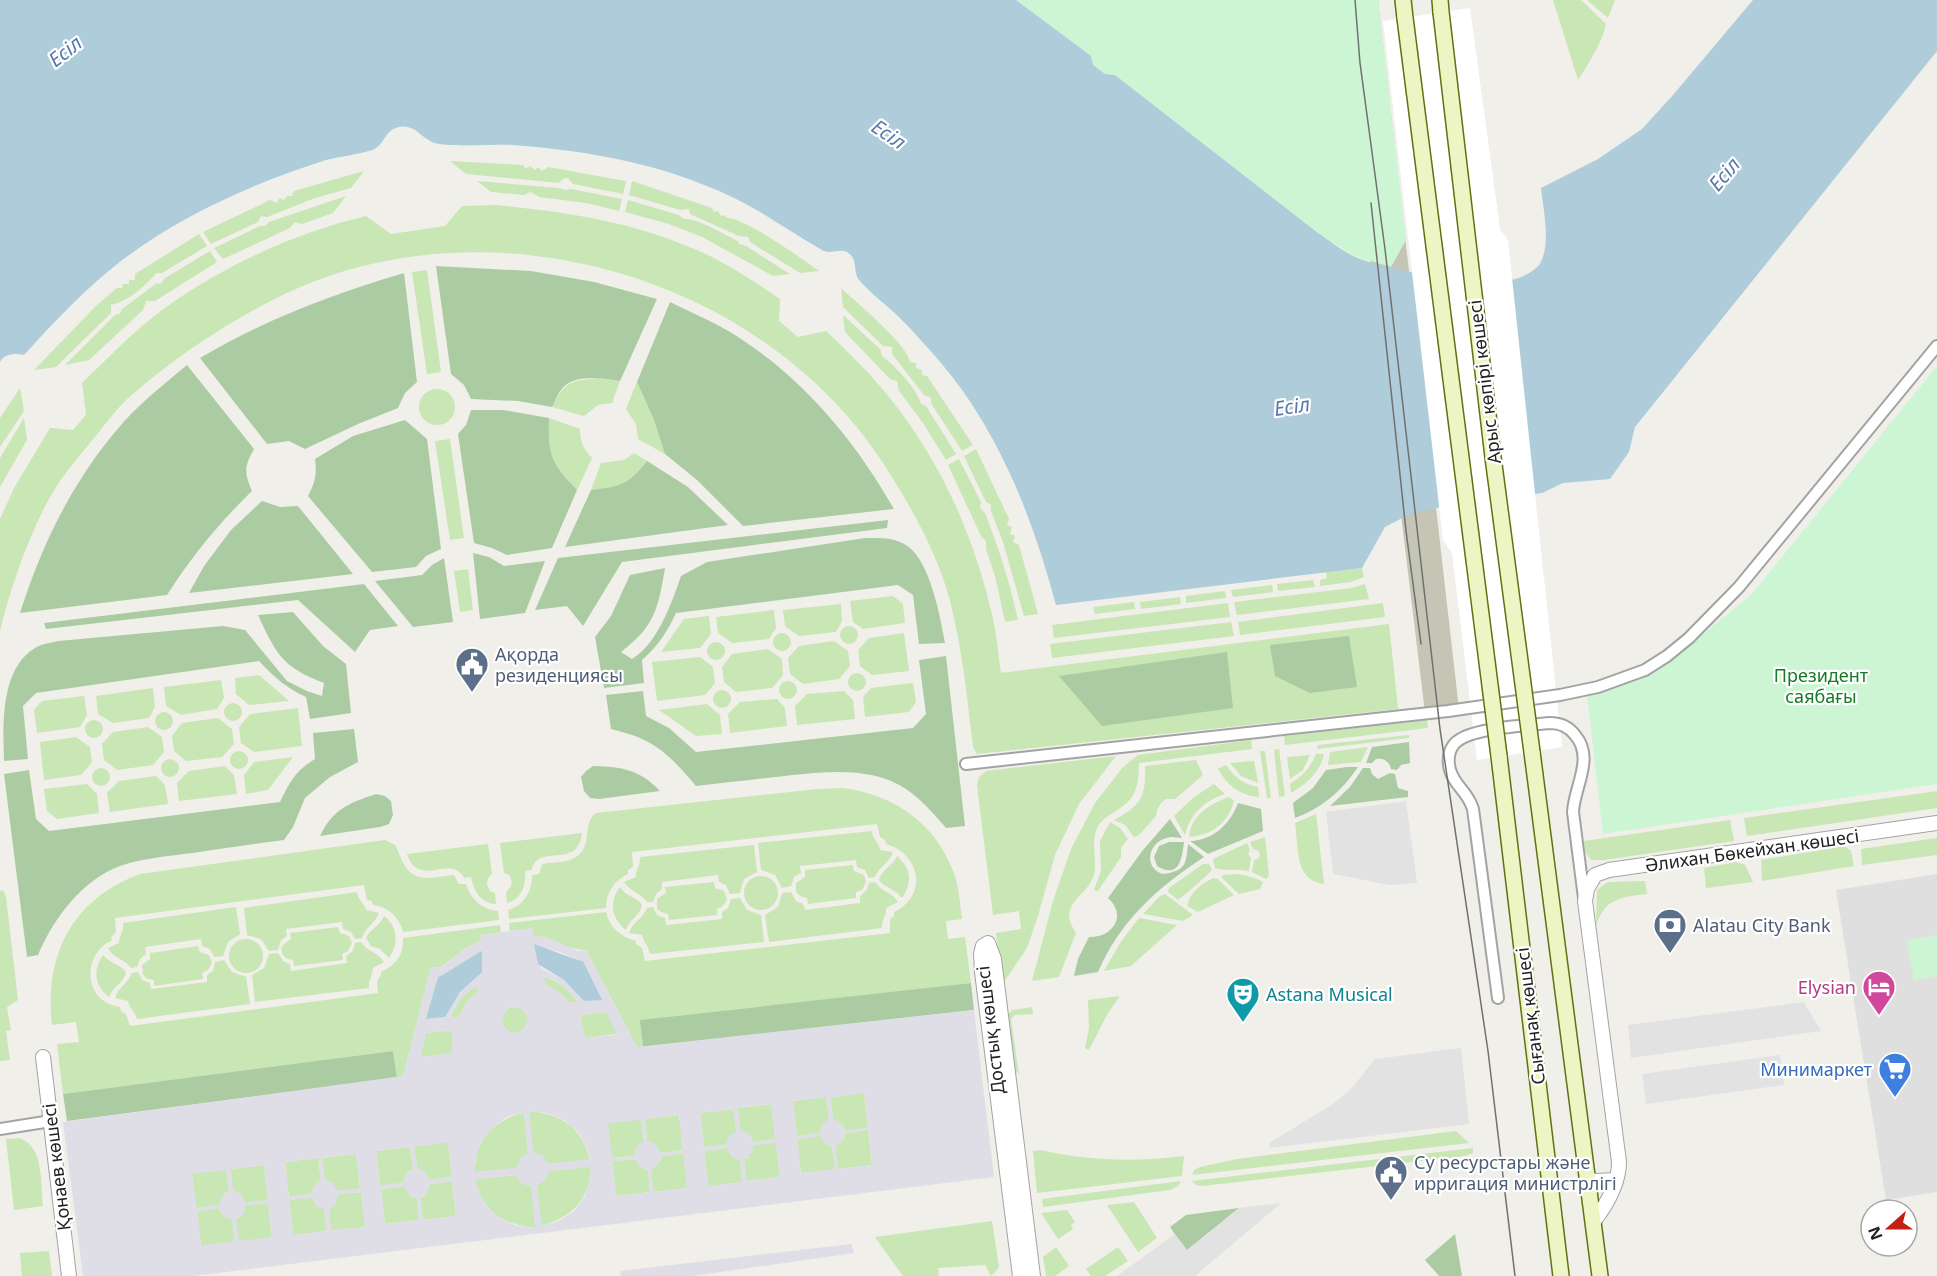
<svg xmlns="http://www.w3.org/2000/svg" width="1937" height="1276" font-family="'Noto Sans',sans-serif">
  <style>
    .residential { fill: #e0dfdf }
    .construction { fill: #c4c5b5 }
    .grass { fill: #c9e6b5 }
    .forest { fill: #abcca2 }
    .park { fill: #ccf6d3 }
    .parking { fill: #e2e2e2 }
    .plaza { fill: #dfdee7; fill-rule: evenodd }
    .water { fill: #aeccda }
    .pier { fill: #fff }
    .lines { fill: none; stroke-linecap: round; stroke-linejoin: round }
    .minor-casing { stroke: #a3a3a3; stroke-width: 14 }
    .tertiary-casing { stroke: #a3a3a3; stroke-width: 16 }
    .secondary-casing { stroke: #5f7210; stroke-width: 18 }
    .minor { stroke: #fff; stroke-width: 10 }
    .tertiary { stroke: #fff; stroke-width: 14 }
    .secondary { stroke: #eef5c4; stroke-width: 15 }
    .tram { stroke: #707070; stroke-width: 1.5 }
    .secondary-bridge-casing { stroke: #5f7210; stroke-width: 18; stroke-linecap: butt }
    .secondary-bridge { stroke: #eef5c4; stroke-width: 15 }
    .labels { text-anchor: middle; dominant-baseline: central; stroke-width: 4.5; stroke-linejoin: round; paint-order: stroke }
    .street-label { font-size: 18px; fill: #222; stroke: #fff }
    .service-label { font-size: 18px; fill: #4e5e75; stroke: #fff; text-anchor: start }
    .park-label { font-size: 18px; fill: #177927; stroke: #fff }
    .hotel-label { font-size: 18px; fill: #b23c85; stroke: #fff; text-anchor: end }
    .culture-label { font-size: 18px; fill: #0d838f; stroke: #fff; text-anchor: start }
    .shop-label { font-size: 18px; fill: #366cbe; stroke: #fff; text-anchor: end }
    .water-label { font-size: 20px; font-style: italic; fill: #5678aa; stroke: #fff }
  </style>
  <rect width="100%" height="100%" fill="#f1efea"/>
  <path class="residential" d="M1937,874V1192L1886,1200L1836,890Z"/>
  <path class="construction" d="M1378,0L1459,709L1425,713L1347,68Z"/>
  <g class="grass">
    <path d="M1553,0H1581L1606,24C1602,43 1589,63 1578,80Z"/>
    <path d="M1587,0H1615L1608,18Z"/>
    <path d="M450,161L523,165L526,169L530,166L535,170L538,167L542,171L548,167L626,181L623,194L573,184L568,178L563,179L559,183L466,174Z"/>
    <path d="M364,171L351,188L315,198L267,217L261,216L258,222L211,244L203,232L270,200L277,203L279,198L284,200L287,196H292L294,191Z"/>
    <path d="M477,181L559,188L565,190L571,189L622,199L619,211L586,203L539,197L531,192L524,195L491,192Z"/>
    <path d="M632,181L712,208L714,212L718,211L721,216L725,215L727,218C742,216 804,260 819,271L800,273L750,242L748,237L739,236L690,214L689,209L680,210L629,195Z"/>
    <path d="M346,196L333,213L302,224L295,222L290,228L223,259L214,248L260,226H265L269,222Z"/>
    <path d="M628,200L679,215L684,219C698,218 725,235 738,241L739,244L746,246L790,274L773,276L702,237L669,224L625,212Z"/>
    <path d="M496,205C571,212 646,224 714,258C737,270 759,285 780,299L779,321L798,337L826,331C848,352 870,373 889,397C941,461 975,538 993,619C997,636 998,655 1001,673L1389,624L1398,709L977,754L973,747C967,696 962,646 949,597C937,554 914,512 890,474C844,398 772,338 693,301C584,250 457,237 341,272C295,286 253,309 212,335C182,354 153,376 126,400C116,410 107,422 98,433C85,450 70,466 58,484C33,522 11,586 0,631V519L14,488L50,428L73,430L86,415L82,383C102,364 121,344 142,326C203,275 289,234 366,216L391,234L445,226L462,206Z"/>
    <path d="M199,234L207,246L162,273H156C146,286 127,302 111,305V313L56,367L34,370L97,305L117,288H122L123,284H129V280H135V274Z"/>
    <path d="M210,251L217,262L155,301H146L143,310L89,360L65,365L115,315L120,314L122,309L157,283L160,284L165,278Z"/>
    <path d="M427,270L441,372L427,374L412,272Z"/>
    <path d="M841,288C855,301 909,346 910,362L916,363V368L922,370V375L927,376L973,445L962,451L931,403V398L924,395L892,354V347L883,346L843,307Z"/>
    <path d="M843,315L880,349L882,356C894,365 917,388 921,404L926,406L956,454L946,460L923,423L899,391L897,381L890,379L845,332Z"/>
    <path d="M598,378L620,381L612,403L598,405L584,416L552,407C565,382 569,381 598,378Z"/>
    <path d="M637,382L654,420L665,454L638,439L636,424L626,409Z"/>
    <path d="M20,388L24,411L0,447V418Z"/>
    <circle cx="437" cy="407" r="18"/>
    <path d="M24,418L27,440L0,487V458Z"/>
    <path d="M549,418L580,429C580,441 583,449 592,458L577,490C551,463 548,456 549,418Z"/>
    <path d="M450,439L464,538L450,540L435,441Z"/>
    <path d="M976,449L1009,519L1007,525L1012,527L1010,534L1015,536L1013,542L1019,545L1038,614L1024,616L1003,542L991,511V505L986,502L964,456Z"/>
    <path d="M634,453L647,461C628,485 621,486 591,490L601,463L624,460Z"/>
    <path d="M959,459L981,502L980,508L985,513C999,549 1010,583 1018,620L1005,622L995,576L986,549V541L981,536L948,465Z"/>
    <path d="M1362,568L1364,577L1351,582L1320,586V580L1327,578L1326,572Z"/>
    <path d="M468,569L473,610L460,612L454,571Z"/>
    <path d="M1313,580L1315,587L1278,591L1277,584Z"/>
    <path d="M1365,584L1369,599L1237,615L1234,602L1352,588Z"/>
    <path d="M1272,585L1273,592L1233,597L1231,590Z"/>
    <path d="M1225,591L1226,598L1186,603V596Z"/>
    <path d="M893,596L903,604L905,623L863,629L853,622L850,601Z"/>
    <path d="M1180,597L1181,604L1141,609L1140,602Z"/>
    <path d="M1134,602L1135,609L1095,614L1093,607Z"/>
    <path d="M1228,603L1230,617L1054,638L1052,625Z"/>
    <path d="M1383,603L1385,617L1240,635L1238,622Z"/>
    <path d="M841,604L842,621L836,632L799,636L785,626L783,610Z"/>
    <path d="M774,610L776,628L769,639L732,643L718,633L716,617Z"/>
    <path d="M709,616L711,634L700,648L661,652L684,619Z"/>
    <path d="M1231,622L1234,636L1052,658L1050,644Z"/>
    <circle cx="849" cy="635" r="9"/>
    <circle cx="782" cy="642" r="9"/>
    <path d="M904,633L909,671L872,675L860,666L858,650L869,638Z"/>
    <path d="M834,641L848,651L850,666L839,679L803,684L790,674L788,658L799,646Z"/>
    <circle cx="716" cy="651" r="9"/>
    <path d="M768,649L782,659L783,675L772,688L736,692L724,682L722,667L732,654Z"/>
    <path d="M700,657L713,667L715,683L705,695L657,701L652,662Z"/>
    <circle cx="857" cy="682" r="9"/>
    <path d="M259,675L289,701L249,705L236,694L235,678Z"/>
    <path d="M221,680L224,698L217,709L181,715L166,706L164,687Z"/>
    <circle cx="788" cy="690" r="9"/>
    <path d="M913,683L916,702L909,712L865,717L863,697L871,688Z"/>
    <path d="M153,688L155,707L149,718L113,723L98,714L96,696Z"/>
    <circle cx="722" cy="699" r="9"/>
    <path d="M844,691L853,700L855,719L797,725L795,706L807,694Z"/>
    <path d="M84,696L87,715L80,727L37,733L34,710L42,701Z"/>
    <path d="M777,699L785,708L787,726L730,733L728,714L740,702Z"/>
    <circle cx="233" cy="712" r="9"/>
    <path d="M707,704L720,715L722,734L696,736L659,710Z"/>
    <path d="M298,708L302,746L254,752L241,743L239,727L250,714Z"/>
    <circle cx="164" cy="721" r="9"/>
    <path d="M218,718L232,729L234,744L222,757L186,761L174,751L172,736L182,723Z"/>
    <circle cx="94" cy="729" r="9"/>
    <path d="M1427,720L1428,728L1285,745L1284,736Z"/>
    <path d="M148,727L162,737L164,752L153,765L117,770L104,760L102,744L113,732Z"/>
    <path d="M1409,735V738L1317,749L1318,745Z"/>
    <path d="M76,737L90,747L92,762L81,775L44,780L40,742Z"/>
    <path d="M1251,740L1252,749L1139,763C1138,789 1137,798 1114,812C1107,817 1101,820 1097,828C1091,842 1096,855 1095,869C1093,897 1054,900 1076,933L1059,977L1032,981L1053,901L1071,849L1095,803L1123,767L1138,755Z"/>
    <path d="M1368,747L1361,762L1328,765L1330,752Z"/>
    <path d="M1279,749L1285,796L1279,797L1274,750Z"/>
    <circle cx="239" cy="760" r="9"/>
    <path d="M1260,751H1265L1271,798H1267Z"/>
    <path d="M1316,754H1324C1320,772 1307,784 1291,793L1290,784C1303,776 1310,768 1316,754Z"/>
    <path d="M1310,755L1303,770L1290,779L1287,757Z"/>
    <path d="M1116,756L1079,804L1055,855L1038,916L1027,948L1002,985L996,933L1021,929L1019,911L993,915L977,785L979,777L986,771Z"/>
    <path d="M293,757L268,790L246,794L244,775L254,762Z"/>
    <circle cx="170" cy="768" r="9"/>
    <path d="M1196,760L1203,775L1175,799H1166L1161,803L1157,810L1156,816L1138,836L1134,837L1125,825L1114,820C1141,805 1146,798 1145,766Z"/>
    <path d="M1254,761L1258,783L1241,776L1230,763Z"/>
    <path d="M1226,765C1234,777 1243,784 1258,787L1259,797C1239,795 1228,786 1218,769Z"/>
    <path d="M225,766L234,775L237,794L179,801L177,783L189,771Z"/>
    <circle cx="101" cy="777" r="9"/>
    <path d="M156,776L165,785L168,804L110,812L107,793L119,781Z"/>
    <path d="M87,784L97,794L99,813L57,819L47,811L44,789Z"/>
    <path d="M1214,784L1225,794C1205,800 1190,814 1185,835L1174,816L1194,797Z"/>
    <path d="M843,788C895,795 935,823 954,873C959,887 960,904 962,919L946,921L948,939L965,937L971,983L641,1020L643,1047H637L586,950C572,951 551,938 533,936L532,928L510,931L509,923L606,912C610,928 621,937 636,941V944L642,948L645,961L890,933V919L894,916V912C928,896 921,854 886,844L885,840L880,837L877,824L632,852L633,867L628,870V874C614,881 606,892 606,908L509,919L508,910C525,905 532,891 532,875L539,874L542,864C551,862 561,863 570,860C596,851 580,824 596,813L818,789Z"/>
    <path d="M1937,791V808L1747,836L1744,818Z"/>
    <path d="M1229,797L1234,801C1228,823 1212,835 1189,837C1191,815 1210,804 1229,797Z"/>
    <path d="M1316,814L1324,884C1294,880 1299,849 1295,823Z"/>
    <path d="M1730,820L1734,841L1604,860H1591L1585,851L1584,841Z"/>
    <path d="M1110,822L1120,828L1128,839L1121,847V857L1098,891L1094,890L1101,871L1100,841Z"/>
    <path d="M872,831C872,839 879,842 880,850L893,852C889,864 879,866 875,877L869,878L865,870L857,867L856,860L800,866L801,873L794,877L791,886L782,888L775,875L761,870L758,843Z"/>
    <path d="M582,833C578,871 537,842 532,870L525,871C526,885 522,899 507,903L506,892L510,888L512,882L509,875L504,873L500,843Z"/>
    <path d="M1265,837L1269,876L1266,879L1252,872L1254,860L1259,858L1260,855L1258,850L1253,849L1250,842Z"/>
    <path d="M1937,838V855L1862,865L1861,849Z"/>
    <path d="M385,840L395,845C399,852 401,860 405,866C417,885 437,876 454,875L459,884H466C471,899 482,910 498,911L499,920L403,932C399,917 389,907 373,905L372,901L367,900L364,885L115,918L116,932L111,937L112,940C81,955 83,1002 120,1007L121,1011L126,1014L130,1026L378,993L377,981L381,975V972C396,965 404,955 403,938L500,925L501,932L481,935V941L466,948L441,967L431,968L403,1076L397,1078L393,1051L63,1094L57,1044L79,1042L76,1022L52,1025C44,955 72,899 140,874Z"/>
    <path d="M1247,843L1250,850L1248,854L1251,858L1249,871C1237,869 1225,871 1215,868L1213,859Z"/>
    <path d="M488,844L492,874L488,878L487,884L490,891L495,893L496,904C480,903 474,891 471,877L464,878C451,853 419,890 407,854Z"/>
    <path d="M754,845L757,872L744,879L740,893L730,894L726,885L719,882L718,875L662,882V889L656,894L653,902H647C641,893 630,892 624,882L636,877C635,870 641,865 640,857Z"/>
    <path d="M1845,846L1851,851L1854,866L1762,881L1761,860Z"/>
    <path d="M897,856C911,868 913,883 902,898C895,889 885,888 879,880C881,870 893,866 897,856Z"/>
    <path d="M1736,862L1745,865L1753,882L1706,888L1704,868Z"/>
    <path d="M1203,864H1209L1212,870C1210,873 1181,898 1178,900L1168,892L1169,888Z"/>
    <path d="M853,865L854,871L864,875L866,882L862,890L856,892V898L808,904L807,898L800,896L796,892V883L805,877V870Z"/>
    <path d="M1238,874L1255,878L1263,882L1260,889L1239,894L1221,877L1224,875Z"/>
    <circle cx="761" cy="893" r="17"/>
    <path d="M1213,878L1218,879L1234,895L1198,912L1187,906C1191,892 1198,886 1213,878Z"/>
    <path d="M1645,881L1647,894C1622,897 1604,898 1596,926L1597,890L1608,882Z"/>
    <path d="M714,882L715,888L724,891L727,899L723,906L717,909V915L669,920L668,914L661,912L657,909V899L666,893L665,887Z"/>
    <path d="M875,882C881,892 892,892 898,902L886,908C887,915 882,919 882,928L769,942L765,915L778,907L782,893L791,892L796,901L803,904L805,910L860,903V896L866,891L869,883Z"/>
    <path d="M620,887C626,897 637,897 642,905C641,915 629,919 626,930C611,918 609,902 620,887Z"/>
    <path d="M0,890L4,891L6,897L18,1000L7,1007L11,1030L6,1031L10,1060L0,1061Z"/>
    <path d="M357,892C358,900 364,903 366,910L379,913C375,924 365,927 362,938L355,939L351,932L343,929L342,922L286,929L287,936L281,940L278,950L269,951L261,939L247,935L244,908Z"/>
    <path d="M1165,894L1193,915L1183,921L1143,914L1160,896Z"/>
    <path d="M740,898L747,910L761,915L764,942L650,954C649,946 643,942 642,935L629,933C633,921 643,919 647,908L653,907L657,915L665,918L666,925L722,919V912L728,908L731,899Z"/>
    <path d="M236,907L240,934L228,942L223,956L214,957L210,949L202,946L201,939L145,947L146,954L140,959L137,967L131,968C125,959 114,959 108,948L119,943C119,936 124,931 123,923Z"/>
    <path d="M384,916C398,927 399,943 389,958L380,949L371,946L366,938C370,929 380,926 384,916Z"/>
    <path d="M1139,918L1177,925L1131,966L1104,971L1122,940Z"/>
    <path d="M338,927L340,933L349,936L352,943L348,951L342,954L343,960L294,966L293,960C285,959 280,955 282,946L291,939L290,933Z"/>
    <circle cx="246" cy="956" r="17"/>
    <path d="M361,942C367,952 378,952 384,962L373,968C373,975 368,980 369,988L255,1002L252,975L264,968L269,954L278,953L283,961L290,964L291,971L347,963L346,956L353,951L355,943Z"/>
    <path d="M198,946L200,952L209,955L212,963L208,970L202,973L203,979L154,986V980L148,979L143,975L142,965L150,959V953Z"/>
    <path d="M103,955C110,964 121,964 126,972C125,982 113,986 109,997C94,985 93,970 103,955Z"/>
    <path d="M224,960L232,972L246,977L250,1004L137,1019C135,1011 129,1008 128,1001L115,998C118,987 128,984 132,973L138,972L142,980L150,983L151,989L207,982V975L213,971L215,962Z"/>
    <path d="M544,976L564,986L578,1002L571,1003L552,988L545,985Z"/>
    <path d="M477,984L478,992L466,1003L459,1017L450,1018L461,998Z"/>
    <path d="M1120,996L1108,1013L1089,1050L1085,1048L1089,1028L1088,1000Z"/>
    <circle cx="515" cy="1020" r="13"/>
    <path d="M1032,1007L1033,1014L1015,1015L1011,1019L1019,1074L1013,1068L1006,1017L1012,1010Z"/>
    <path d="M607,1012L617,1034L585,1038L580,1015Z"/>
    <path d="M453,1030V1053L420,1057L426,1033Z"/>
    <path d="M864,1093L868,1128L845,1131L843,1126L833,1119L830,1097Z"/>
    <path d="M826,1097L829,1120L819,1133L797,1136L793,1101Z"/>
    <path d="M772,1104L776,1139L753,1142L751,1137L740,1130L738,1108Z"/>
    <path d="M734,1109L736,1131L726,1145L704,1147L700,1113Z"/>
    <path d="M529,1111C561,1114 582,1127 590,1160L548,1164C545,1158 540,1154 533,1153Z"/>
    <path d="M524,1112L528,1154L524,1155L517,1168L475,1172C475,1138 493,1122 524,1112Z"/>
    <path d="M679,1115L683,1150L660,1153L658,1148L647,1141L645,1119Z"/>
    <path d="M641,1119L644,1142L634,1156L611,1158L607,1123Z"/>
    <path d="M868,1130L872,1165L838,1169L835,1147L844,1138L845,1133Z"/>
    <path d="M1456,1131L1469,1143L1192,1175L1194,1170L1200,1167L1237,1159Z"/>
    <path d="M820,1136L832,1147L835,1170L801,1173L797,1139Z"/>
    <path d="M20,1138C45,1148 40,1184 43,1206L14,1210L6,1139Z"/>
    <path d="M448,1142L452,1177L429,1180L421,1169H417L414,1146Z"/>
    <path d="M776,1142L780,1177L746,1181L744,1159L748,1157L753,1145Z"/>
    <path d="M410,1147L413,1169L409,1171L403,1183L380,1186L376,1151Z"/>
    <path d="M727,1148L740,1160L742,1182L708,1186L704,1151Z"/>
    <path d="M1473,1148V1153L1465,1156L1203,1186L1196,1185L1192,1181Z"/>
    <path d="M1040,1150C1088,1161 1135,1162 1184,1156L1182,1176L1037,1193L1033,1151Z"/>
    <path d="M684,1153L688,1188L653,1192L651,1170L660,1161L661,1156Z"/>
    <path d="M356,1154L360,1189L337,1191L325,1180L322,1158Z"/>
    <path d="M318,1158L321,1180L317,1182L311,1194L289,1197L285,1162Z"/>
    <path d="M635,1159L648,1170L650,1192L616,1196L612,1161Z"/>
    <path d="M264,1165L268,1200L245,1203L237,1192L233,1191L230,1169Z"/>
    <path d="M591,1166C590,1200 572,1217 541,1226L537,1185C543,1182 547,1177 549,1171Z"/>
    <path d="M226,1169L229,1192L225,1193L219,1205L196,1208L192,1173Z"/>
    <path d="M517,1175C519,1181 524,1185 531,1186L536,1228C504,1225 482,1212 475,1179Z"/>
    <path d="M452,1181L456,1216L423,1220L420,1198L424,1196L430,1184Z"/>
    <path d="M1181,1181L1178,1186L1170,1190L1043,1207L1042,1199Z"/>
    <path d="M404,1186L412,1197L417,1198L419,1220L385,1224L381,1189Z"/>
    <path d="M361,1192L365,1227L331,1231L329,1208L333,1206L338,1194Z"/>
    <path d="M312,1197L324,1209L327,1231L293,1235L289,1200Z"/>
    <path d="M1134,1202L1157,1238L1138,1252L1107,1205Z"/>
    <path d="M268,1203L272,1238L238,1242L236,1219L240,1217L246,1205Z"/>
    <path d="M219,1208L221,1213L232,1219L235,1242L201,1246L197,1211Z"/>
    <path d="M1067,1210L1075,1222L1071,1225L1073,1229L1058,1239L1041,1213Z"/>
    <path d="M992,1221L999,1267L991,1276L985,1265L938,1268L939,1276H903L875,1237Z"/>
    <path d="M1056,1247L1069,1266L1055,1276H1046L1043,1257Z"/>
    <path d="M1118,1247L1128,1261L1105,1276H1091L1086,1269Z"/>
    <path d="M49,1251L52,1276H22L20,1253Z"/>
  </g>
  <g class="forest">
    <path d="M436,266L531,271L594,282L657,299L620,381C602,378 573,373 561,390C557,395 555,402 552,407L518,401L471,399L464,385L451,374Z"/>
    <path d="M404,273L417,382L405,393L398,408L358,424L305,449L289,441L267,444L200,358C267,319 330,295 404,273Z"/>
    <path d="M670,302C696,315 724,326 747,343C809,385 857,444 894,509L743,526L697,480L665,454L654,420L637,382Z"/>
    <path d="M187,365L254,449C244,467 244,472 252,491C219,523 192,556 167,595L20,613C41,547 71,484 116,431C136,406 162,386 187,365Z"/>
    <path d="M471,410H503L549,418C548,456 551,463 577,490L552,548L507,555L492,548L474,543L458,434L466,425Z"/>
    <path d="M405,420L427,439L441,549L426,556L416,567L372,572L308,496C315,483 317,474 315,459L353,436Z"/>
    <path d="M647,461L688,487L728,525L565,547L591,490C621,486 628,485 647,461Z"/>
    <path d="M262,501L280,507L298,506L353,574L189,593L204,566L231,530Z"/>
    <path d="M888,520L887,528L622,562L583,626L567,606L535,610L558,558Z"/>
    <path d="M865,538C879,538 893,537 906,545C930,560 940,616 945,643L919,644L913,595L898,585L676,613C667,632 658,646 642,660L644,683L604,688L595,637L611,616L630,575L665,568C658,609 655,626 621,652L632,659C658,643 672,602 681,576L707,562Z"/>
    <path d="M473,553L489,557L504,566L545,561L525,613L480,619Z"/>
    <path d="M444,558L453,622L413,627L375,581L422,575L432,565Z"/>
    <path d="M364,584L398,626L370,630L355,652L298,600L46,629L44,623Z"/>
    <path d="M293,612L323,646L346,664L351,713L310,719L306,697C286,688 274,677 259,661L36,693L23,706L28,759L4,761C3,725 0,669 35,648C41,644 50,643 58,641L223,626L245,630L287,681L307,691L322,696L324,683C282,667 276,654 258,615Z"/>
    <path d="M1349,636L1357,687L1310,693L1275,676L1270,645Z"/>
    <path d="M1227,652L1233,708L1102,726L1059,676Z"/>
    <path d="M946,656L965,826L946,828C934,814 922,800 906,789C868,764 818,773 775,777C749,780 723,783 696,786C668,753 654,739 611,729L606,695L643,691L646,716L669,728L696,752L913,728L926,714L919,660Z"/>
    <path d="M354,729L358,762L330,777L305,798L293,827L284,840C254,844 223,848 193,853C169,856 143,858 120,866C81,881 54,918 38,955L27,957L4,774L29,770L36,819L49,831L280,802C290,782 295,771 315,759L313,733Z"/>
    <path d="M1409,742L1410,763L1401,765L1397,770L1391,769C1389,761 1384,758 1376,759L1372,763H1366L1372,747Z"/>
    <path d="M593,766C622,767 639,769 660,791L599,799L590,798L584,791L581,777L586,771Z"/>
    <path d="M1347,767H1358C1342,791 1322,808 1295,818L1293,803L1313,788L1326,770Z"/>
    <path d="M1363,768H1370L1372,774L1378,779L1390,773L1395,774L1398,788L1408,791V797L1330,806L1350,787Z"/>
    <path d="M376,794L385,796L391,801L393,815L389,824L380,827L320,836C333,809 349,803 376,794Z"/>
    <path d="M1238,803L1261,809L1263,831L1208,854L1190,841C1214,840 1230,824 1238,803Z"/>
    <path d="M1170,819L1182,838C1177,838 1172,836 1167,838C1148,842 1143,868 1163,874C1186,871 1186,864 1188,844L1204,857C1158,887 1120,921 1098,972L1074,976L1078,959L1089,937C1112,938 1128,916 1108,898L1143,850Z"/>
    <path d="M1169,842H1184C1182,857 1180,880 1157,866L1154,857L1159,846Z"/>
    <path d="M971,983L974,1010L643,1047L640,1020Z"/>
    <path d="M393,1051L397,1078L67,1121L63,1094Z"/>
    <path d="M1239,1208L1186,1251L1170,1227L1186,1215Z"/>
    <path d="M1455,1234L1462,1276H1439L1425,1260Z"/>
  </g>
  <g class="park">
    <path d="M1016,0H1378L1406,240L1391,267L1354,256L1318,233L1115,75L1105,74L1092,65L1091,56Z"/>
    <path d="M1937,366V784L1603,834L1587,695L1655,673L1751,595Z"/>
    <path d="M1937,935V976L1914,980L1907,940Z"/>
  </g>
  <g class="parking">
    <path d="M1406,801L1417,883L1390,885L1333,874L1326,812Z"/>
    <path d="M1804,1002L1821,1031L1631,1058L1628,1025Z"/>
    <path d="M1461,1048L1469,1124L1270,1148L1269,1143L1333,1104L1351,1089L1375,1059Z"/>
    <path d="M1780,1055L1784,1085L1646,1104L1642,1074Z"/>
    <path d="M1281,1203L1195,1276H1117L1175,1234L1187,1250L1239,1208Z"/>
  </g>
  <g class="plaza">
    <path d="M532,928L533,936L547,937L578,951L586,950L637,1047L974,1010L994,1177L194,1276H83L63,1122L403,1076L431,968L442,967L466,948L481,941L480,935ZM535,944L565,954L577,961L584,1001L564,980L541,968ZM443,976L467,985L453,1001L445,1017L427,1019L438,977ZM545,976L564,986L578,1002L571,1003L559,992L545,985ZM477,985L478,992L466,1003L459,1017H450L461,998ZM513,1006L521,1008L528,1018L523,1030L515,1033L506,1030L502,1022L506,1010ZM607,1012L617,1035L585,1038L580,1015ZM452,1030V1053L420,1057L426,1033ZM864,1093L868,1128L845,1131L840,1122L833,1119L830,1098ZM826,1097L829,1119L822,1124L819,1133L797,1136L793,1101ZM771,1104L775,1139L753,1142L748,1133L740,1130L738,1108ZM733,1109L736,1131L729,1136L726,1145L704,1147L700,1113ZM529,1111L547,1113L564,1120L578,1132L587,1148L590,1159L548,1164L543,1155L533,1152ZM524,1112L528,1153L520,1158L516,1168L475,1172V1160L481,1142L492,1128L507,1117ZM679,1115L683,1150L660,1153L655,1144L647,1141L645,1119ZM641,1120L644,1141L637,1146L634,1156L612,1158L608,1123ZM868,1130L872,1165L838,1169L835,1147L842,1142L845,1133ZM820,1136L825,1144L832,1147L835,1169L801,1173L797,1139ZM448,1143L452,1177L430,1180L424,1171L417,1168L414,1146ZM776,1143L780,1177L747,1181L744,1159L751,1154L754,1145ZM410,1147L413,1169L406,1174L403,1183L380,1185L376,1151ZM727,1148L732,1157L740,1160L742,1182L708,1186L704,1151ZM683,1153L687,1188L654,1192L651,1170L658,1165L661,1156ZM356,1154L360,1188L337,1191L333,1183L325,1180L322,1158ZM318,1158L321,1180L314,1185L311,1194L289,1197L285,1162ZM635,1159L640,1167L648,1170L650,1192L616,1196L612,1161ZM264,1165L268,1200L245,1203L241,1194L233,1191L230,1169ZM591,1167L590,1179L585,1196L574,1211L559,1221L542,1226L537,1185L545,1180L549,1171ZM226,1170L229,1192L222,1196L219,1205L196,1208L192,1174ZM516,1175L522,1184L531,1186L535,1228L517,1226L501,1219L487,1207L478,1191L475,1179ZM452,1181L456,1216L423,1220L420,1198L427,1193L430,1184ZM404,1186L409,1195L417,1198L419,1220L385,1224L381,1189ZM361,1192L365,1227L331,1230L329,1209L336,1204L339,1194ZM312,1198L316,1206L324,1209L326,1231L293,1235L289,1200ZM268,1203L272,1237L239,1241L236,1219L243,1215L246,1205ZM219,1208L224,1217L232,1220L235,1241L201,1246L197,1211Z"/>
    <path d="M851,1244L854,1253L693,1276H621L620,1271Z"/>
  </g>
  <g class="water">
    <path d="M0,0H1016L1091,56L1093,65L1105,74L1115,75L1318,233C1329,240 1341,250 1353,256C1382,270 1480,286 1511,280C1520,279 1533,272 1539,265C1552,246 1543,208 1541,188L1598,159L1642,129L1673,95L1753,0H1937V51L1635,427L1629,452L1610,479L1563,483L1542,493L1445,506L1408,515L1385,527L1362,568L1056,605C1033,519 999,431 941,363C928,348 914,332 900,318C887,305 872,295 860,281C852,273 859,259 847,252C839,248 831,255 822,250C792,233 765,213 734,198C664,164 590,151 513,145C493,144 446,148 432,142C419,136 413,122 396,128C384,132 384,146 372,150C357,155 341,156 326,160C254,183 181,215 121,261C85,289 54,322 24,355C15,353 4,354 0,362Z"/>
    <path d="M534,944C545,947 577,961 583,961L602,1000L584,1001L564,980L538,964Z"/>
    <path d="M482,951V972L460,992L445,1017L426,1019L438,977C443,976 472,956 482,951Z"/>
  </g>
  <path class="pier" d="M1470,8L1500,229L1508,240L1562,747L1477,760L1452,553L1443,540L1383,21Z"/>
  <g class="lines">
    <defs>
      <g id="minor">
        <path d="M966,764L1448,711L1560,695L1598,687L1645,670L1667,656L1689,638L1739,587L1937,346"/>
        <path d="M1498,998L1473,809C1467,790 1455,787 1450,770C1447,759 1449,746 1459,740C1476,728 1528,725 1550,723C1560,723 1569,727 1575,735C1595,758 1574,787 1573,812L1584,898"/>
        <path d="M0,1129L51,1121"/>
      </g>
      <g id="tertiary">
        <path d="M43,1057L69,1276"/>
        <path d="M1588,1179L1596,1181L1616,1180"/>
        <path d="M1594,1221C1607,1204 1619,1184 1619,1162L1585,901L1587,889L1595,875L1609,870L1937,823"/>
        <path d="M1020,1276L982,972L981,954L983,946L988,943L994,959L1033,1276"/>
      </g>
      <g id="secondary">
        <path d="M1403,0L1405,18"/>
        <path d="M1440,0L1441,12"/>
        <path d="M1532,752L1600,1276"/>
        <path d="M1499,756L1561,1276"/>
      </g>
    </defs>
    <use href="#minor" class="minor-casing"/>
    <use href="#tertiary" class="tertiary-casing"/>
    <use href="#secondary" class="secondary-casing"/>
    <use href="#minor" class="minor"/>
    <use href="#tertiary" class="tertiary"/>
    <use href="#secondary" class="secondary"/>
    <g class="tram">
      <path d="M1355,0L1360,63L1385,249L1440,729L1488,1051L1515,1276"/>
      <path d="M1371,203L1406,531L1421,644"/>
    </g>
    <defs>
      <g id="secondary-bridge">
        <path d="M1441,12L1493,457L1532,752"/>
        <path d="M1405,18L1499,756"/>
      </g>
    </defs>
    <use href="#secondary-bridge" class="secondary-bridge-casing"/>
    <use href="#secondary-bridge" class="secondary-bridge"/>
  </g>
  <defs>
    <symbol id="civic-pin" viewBox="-11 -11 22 30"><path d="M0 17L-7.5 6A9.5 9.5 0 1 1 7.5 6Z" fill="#5c6f8a" stroke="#fff"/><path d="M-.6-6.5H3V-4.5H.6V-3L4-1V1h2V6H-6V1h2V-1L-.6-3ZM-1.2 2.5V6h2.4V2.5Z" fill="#fff"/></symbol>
    <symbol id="bank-pin" viewBox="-11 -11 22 30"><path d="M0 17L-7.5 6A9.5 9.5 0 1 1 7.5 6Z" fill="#5c6f8a" stroke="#fff"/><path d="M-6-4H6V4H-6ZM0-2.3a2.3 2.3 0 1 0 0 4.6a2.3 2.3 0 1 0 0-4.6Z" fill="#fff"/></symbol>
    <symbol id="hotel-pin" viewBox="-11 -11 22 30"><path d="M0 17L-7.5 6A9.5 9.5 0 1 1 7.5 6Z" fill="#d1479c" stroke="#fff"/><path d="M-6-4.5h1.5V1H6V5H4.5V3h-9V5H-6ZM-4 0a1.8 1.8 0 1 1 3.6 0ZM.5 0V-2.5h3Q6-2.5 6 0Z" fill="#fff"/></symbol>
    <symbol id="theatre-pin" viewBox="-11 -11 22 30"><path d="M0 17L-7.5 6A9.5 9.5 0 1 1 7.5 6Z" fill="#0f9aa8" stroke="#fff"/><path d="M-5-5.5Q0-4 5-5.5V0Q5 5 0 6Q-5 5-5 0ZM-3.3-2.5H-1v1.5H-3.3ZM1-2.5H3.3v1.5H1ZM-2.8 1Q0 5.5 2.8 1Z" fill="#fff"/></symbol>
    <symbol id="supermarket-pin" viewBox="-11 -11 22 30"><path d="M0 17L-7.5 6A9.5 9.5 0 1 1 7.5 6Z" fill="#3f7fe0" stroke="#fff"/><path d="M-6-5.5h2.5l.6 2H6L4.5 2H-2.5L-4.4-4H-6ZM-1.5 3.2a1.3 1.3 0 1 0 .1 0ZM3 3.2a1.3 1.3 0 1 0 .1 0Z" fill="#fff"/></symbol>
  </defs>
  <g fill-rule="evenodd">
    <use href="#civic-pin" x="453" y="645" width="38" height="52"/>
    <use href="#bank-pin" x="1651" y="906" width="38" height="52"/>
    <use href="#hotel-pin" x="1860" y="968" width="38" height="52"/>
    <use href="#theatre-pin" x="1224" y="975" width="38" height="52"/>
    <use href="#supermarket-pin" x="1876" y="1050" width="38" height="52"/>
    <use href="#civic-pin" x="1372" y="1153" width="38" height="52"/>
  </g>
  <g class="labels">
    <g class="street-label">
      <text transform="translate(1484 382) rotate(-97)">Арыс көпірі көшесі</text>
      <text transform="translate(1752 850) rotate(-8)">Әлихан Бөкейхан көшесі</text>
      <text transform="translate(1530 1016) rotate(-97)">Сығанақ көшесі</text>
      <text transform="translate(990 1030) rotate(-97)">Достық көшесі</text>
      <text transform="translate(56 1167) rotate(-97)">Қонаев көшесі</text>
    </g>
    <g class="service-label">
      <text x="495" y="654">Ақорда<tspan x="495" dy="21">резиденциясы</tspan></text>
      <text x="1693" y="925">Alatau City Bank</text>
      <text x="1414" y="1162">Су ресурстары және<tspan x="1414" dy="21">ирригация министрлігі</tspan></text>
    </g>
    <g class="park-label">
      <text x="1821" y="675">Президент<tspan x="1821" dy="21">саябағы</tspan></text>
    </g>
    <g class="hotel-label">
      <text x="1856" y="987">Elysian</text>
    </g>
    <g class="culture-label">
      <text x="1266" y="994">Astana Musical</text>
    </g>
    <g class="shop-label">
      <text x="1872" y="1069">Минимаркет</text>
    </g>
    <g class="water-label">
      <text transform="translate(65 51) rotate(-38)">Есіл</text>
      <text transform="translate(889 134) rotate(34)">Есіл</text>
      <text transform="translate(1724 174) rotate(-50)">Есіл</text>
      <text transform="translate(1292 406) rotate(-8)">Есіл</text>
    </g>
  </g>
  <g transform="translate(1889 1228) rotate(249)"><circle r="28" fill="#ffffff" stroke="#a7a7a7" stroke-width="1.5"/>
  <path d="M0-4.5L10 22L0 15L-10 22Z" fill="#c12213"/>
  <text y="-9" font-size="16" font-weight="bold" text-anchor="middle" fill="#222222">N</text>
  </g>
</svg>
